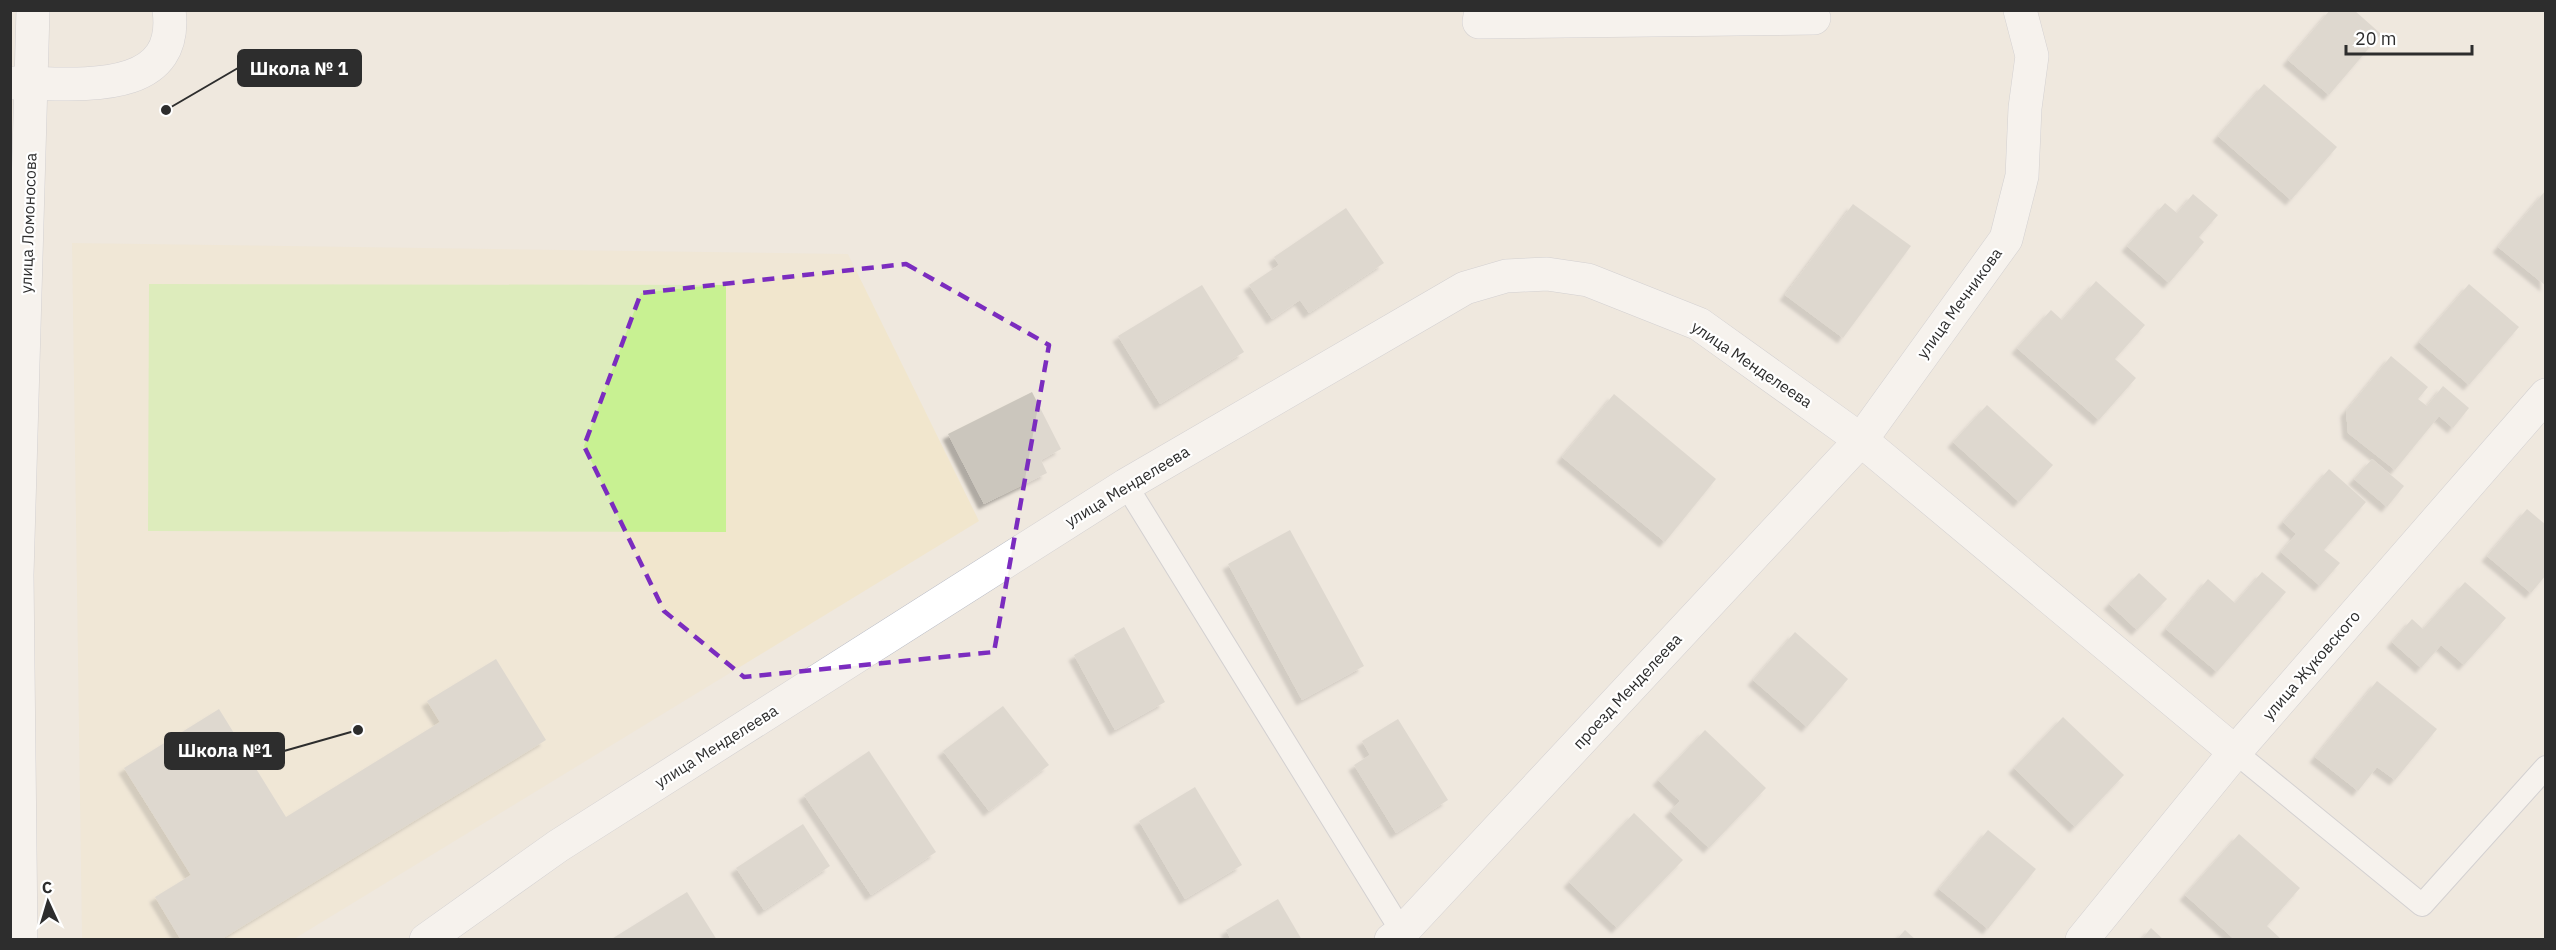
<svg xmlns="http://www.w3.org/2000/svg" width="2556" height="950" font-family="'IBM Plex Sans',sans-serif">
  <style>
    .education { fill: #f1e6cd }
    .pitch { fill: #c8f192 }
    .building { fill: #cbc6bd; filter: url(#shadow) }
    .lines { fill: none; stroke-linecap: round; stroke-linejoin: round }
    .lane-casing { stroke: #b2b5c1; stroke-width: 24 }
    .street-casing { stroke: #b2b5c1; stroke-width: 34 }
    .lane { stroke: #fff; stroke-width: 22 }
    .street { stroke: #fff; stroke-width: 33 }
    .marked { fill: none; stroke: #7b2cbf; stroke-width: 4.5; stroke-dasharray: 12 8; stroke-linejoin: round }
    .labels { text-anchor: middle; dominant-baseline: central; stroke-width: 4.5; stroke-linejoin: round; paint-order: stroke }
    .street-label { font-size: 16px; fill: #2d2d2d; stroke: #fff }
    .leader { fill: none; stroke: #2d2d2d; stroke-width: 2 }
    .callout-dot { fill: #2d2d2d; stroke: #fff; stroke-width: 2 }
    .callout { fill: #2d2d2d; stroke: #2d2d2d; stroke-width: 2 }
    .callout-label { font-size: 18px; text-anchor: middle; font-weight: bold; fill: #fff }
  </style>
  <defs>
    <filter id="shadow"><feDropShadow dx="-5.5" dy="5.5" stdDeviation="1.5" flood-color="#0004"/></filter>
  </defs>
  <rect width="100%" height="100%" fill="#efe8de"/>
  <path class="education" d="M72,243L848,254L979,521L294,939H82Z"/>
  <path class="pitch" d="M149,284L726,285V532L148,531Z"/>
  <g class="building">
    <path d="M2330,10H2354L2381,34L2329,95L2288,60Z"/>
    <path d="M2264,84L2337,147L2291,200L2218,136Z"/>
    <path d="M2546,190V286L2498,247Z"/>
    <path d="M2193,194L2218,215L2199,237L2204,242L2169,283L2127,246L2165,203L2177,213Z"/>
    <path d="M1853,204L1911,246L1843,338L1785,295Z"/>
    <path d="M1346,208L1384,263L1309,313L1300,300L1272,319L1249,285L1279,265L1274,257Z"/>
    <path d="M2096,281L2145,325L2115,359L2136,378L2099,420L2017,348L2051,310L2062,320Z"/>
    <path d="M2469,284L2519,327L2469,385L2419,342Z"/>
    <path d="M1202,285L1244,352L1160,404L1118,336Z"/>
    <path d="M2391,356L2428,387L2418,399L2427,406L2443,386L2469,408L2453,428L2439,416L2395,470L2348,433L2346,411Z"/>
    <path d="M1032,392L1061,449L1041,460L1047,473L984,504L948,434Z"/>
    <path d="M1614,394L1716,479L1665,542L1562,457Z"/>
    <path d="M1987,405L2053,465L2019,502L1953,442Z"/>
    <path d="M2372,459L2404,486L2387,507L2354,479Z"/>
    <path d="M2329,469L2366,502L2324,550L2340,563L2320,586L2281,552L2296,534L2283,522Z"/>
    <path d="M2527,509L2546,525V575L2531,593L2487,556Z"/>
    <path d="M1290,530L1364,666L1302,700L1228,564Z"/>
    <path d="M2262,572L2286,592L2217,672L2166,629L2208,579L2235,603Z"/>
    <path d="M2139,573L2167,599L2137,630L2109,604Z"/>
    <path d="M2465,582L2506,618L2464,665L2441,645L2421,668L2392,642L2412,619L2423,629Z"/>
    <path d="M1124,627L1165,702L1115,730L1074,655Z"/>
    <path d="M1795,632L1848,679L1807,727L1753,680Z"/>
    <path d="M496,659L546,740L220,940H181L155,897L191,875L124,768L219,709L286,817L440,722L427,701Z"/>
    <path d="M2377,681L2437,729L2395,780L2377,767L2358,791L2315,757Z"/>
    <path d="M1003,706L1049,765L989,811L943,751Z"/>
    <path d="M2063,717L2124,775L2075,827L2014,768Z"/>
    <path d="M1398,719L1448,800L1396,833L1354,765L1370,755L1362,741Z"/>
    <path d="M1705,730L1766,788L1709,848L1670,811L1680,801L1658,780Z"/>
    <path d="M869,751L936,852L871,895L804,795Z"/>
    <path d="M1195,787L1242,865L1185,899L1139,821Z"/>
    <path d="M1634,813L1683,860L1617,928L1569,882Z"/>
    <path d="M803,824L830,866L764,910L736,868Z"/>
    <path d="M1988,830L2036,869L1988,929L1939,889Z"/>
    <path d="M2239,834L2300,888L2267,926L2282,940H2235L2185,895Z"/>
    <path d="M687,892L717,940H610Z"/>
    <path d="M1278,899L1302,940H1231L1226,930Z"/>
    <path d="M2151,928L2164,940H2141Z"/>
    <path d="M1905,930L1916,940H1896Z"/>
  </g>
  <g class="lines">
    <defs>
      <g id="lane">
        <path d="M1126,485L1407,940"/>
        <path d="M2235,752L2422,905L2546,767"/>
      </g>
      <g id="street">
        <path d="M1481,10L1479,22L1814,18"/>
        <path d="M10,83C68,82 181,101 169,10"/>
        <path d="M21,940L17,575L33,10"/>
        <path d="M426,940L558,846L1126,485L1465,288L1506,276L1547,274L1588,280L1699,324L1861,440L2235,752"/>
        <path d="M1391,940L1402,932L1861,440L2006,239L2022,176L2025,108L2032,56L2020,10"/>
        <path d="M2082,940L2235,752L2546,395"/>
      </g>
    </defs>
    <use href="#lane" class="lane-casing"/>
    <use href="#street" class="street-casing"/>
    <use href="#lane" class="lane"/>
    <use href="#street" class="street"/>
  </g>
  <path d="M0 0H2556V950H0ZM906,264L1049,345L994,652L744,677L664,611L584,446L641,293Z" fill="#efe8de" fill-opacity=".55" fill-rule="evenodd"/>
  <path class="marked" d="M906,264L1049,345L994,652L744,677L664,611L584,446L641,293Z"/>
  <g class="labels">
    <g class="street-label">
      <text transform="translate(28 223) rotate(-88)">улица Ломоносова</text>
      <text transform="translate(1959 303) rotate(-54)">улица Мечникова</text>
      <text transform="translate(1752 364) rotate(34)">улица Менделеева</text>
      <text transform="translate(1127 486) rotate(-31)">улица Менделеева</text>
      <text transform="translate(2311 665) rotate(-49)">улица Жуковского</text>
      <text transform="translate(1627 691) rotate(-47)">проезд Менделеева</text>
      <text transform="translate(716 746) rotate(-32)">улица Менделеева</text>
    </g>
  </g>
  <path class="leader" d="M166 110L238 68M358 730L284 751"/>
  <g class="callout-dot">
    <circle cx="166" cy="110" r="6"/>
    <circle cx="358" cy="730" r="6"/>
  </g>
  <g class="callout">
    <rect x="238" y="50" width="123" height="36" rx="6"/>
    <rect x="165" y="733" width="119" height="36" rx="6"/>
  </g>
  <g class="callout-label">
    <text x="299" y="75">Школа № 1</text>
    <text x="225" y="757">Школа №1</text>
  </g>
  <rect width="2556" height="950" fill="none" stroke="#2d2d2d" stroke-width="24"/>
  <g transform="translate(48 902) rotate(356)" stroke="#ffffff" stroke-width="4.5" paint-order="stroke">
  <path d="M0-4.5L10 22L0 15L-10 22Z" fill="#2d2d2d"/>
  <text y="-9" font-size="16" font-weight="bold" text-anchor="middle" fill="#2d2d2d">С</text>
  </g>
  <path d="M2346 45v9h126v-9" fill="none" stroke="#2d2d2d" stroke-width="3"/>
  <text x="2355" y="45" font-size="18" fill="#2d2d2d" stroke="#ffffff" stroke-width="4.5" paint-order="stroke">20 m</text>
</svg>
